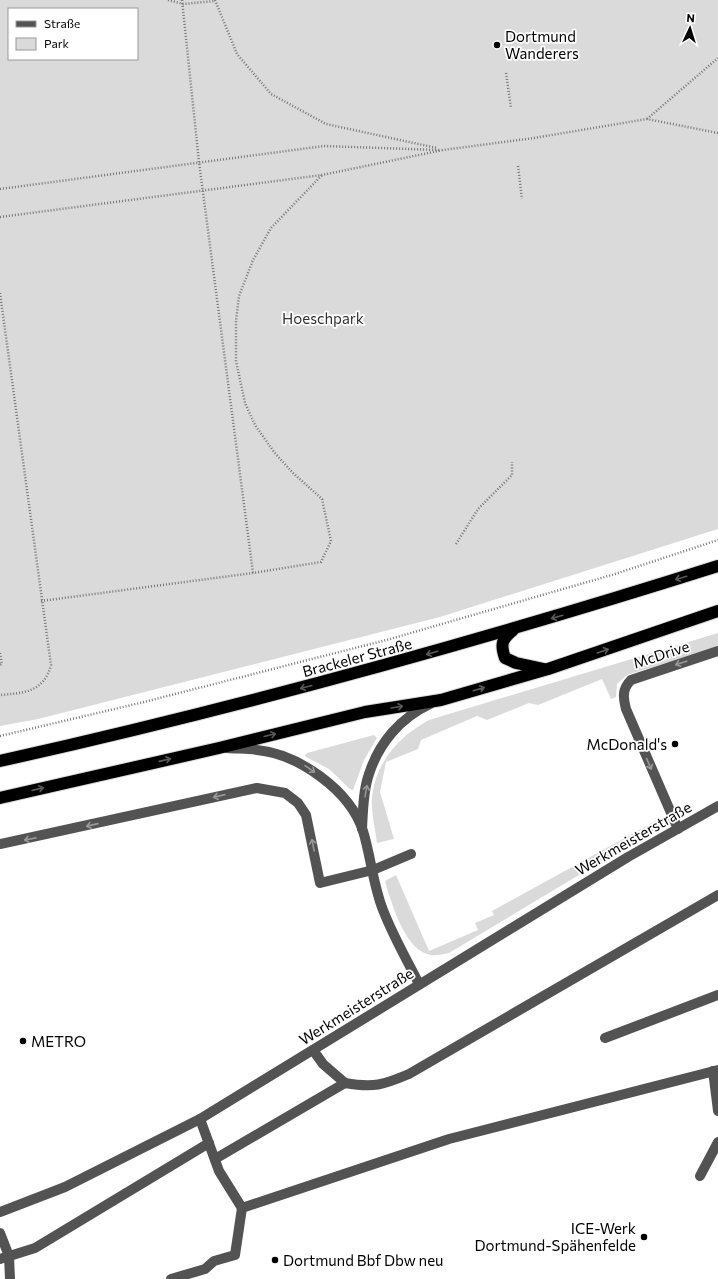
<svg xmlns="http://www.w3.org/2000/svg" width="718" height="1279" font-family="Commissioner,sans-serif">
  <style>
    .green { fill: #dadada; fill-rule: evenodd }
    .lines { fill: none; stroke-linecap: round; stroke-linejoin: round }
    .highway-casing { stroke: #dbdbdb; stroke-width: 14 }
    .path { stroke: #757575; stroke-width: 2.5; stroke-dasharray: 1 2; stroke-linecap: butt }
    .minor { stroke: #535353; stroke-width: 10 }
    .highway { stroke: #000; stroke-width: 12 }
    .oneway { stroke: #595959 }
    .oneway2 { stroke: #989898 }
    .poi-dot { fill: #000; stroke: #fff; stroke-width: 1.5 }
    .labels { text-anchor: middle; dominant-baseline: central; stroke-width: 3.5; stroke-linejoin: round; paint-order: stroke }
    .poi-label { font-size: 15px; fill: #000; stroke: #fff; text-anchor: start }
    .park-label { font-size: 15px; fill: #313131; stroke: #fff }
    .street-label { font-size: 15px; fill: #000; stroke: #fff }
  </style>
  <rect width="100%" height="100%" fill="#fff"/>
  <g class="green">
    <path d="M0,0H718V529L440,617L38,719L0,726ZM9,9H137V59H9Z"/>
    <path d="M718,633V647L627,675L617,684L616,697L611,699L602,679L538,705L529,703L487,720L477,716L421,740L418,749L386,762L380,792L394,839L377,843C375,828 371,812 372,797C376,762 399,736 429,720Z"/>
    <path d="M374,735L377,738L364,760L353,790L350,789L329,769L306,757L305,755L307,753Z"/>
    <path d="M661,818L664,824L449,953C442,954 434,957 427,954C404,947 391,902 385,881L396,875L429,951L478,930L475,923L494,915L492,911Z"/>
  </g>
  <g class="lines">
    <defs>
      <g id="highway">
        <path d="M513,630C502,639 500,644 505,658L516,663L544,669"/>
        <path d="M0,761C242,707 481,641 718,566"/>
        <path d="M0,798L219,748L365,712L441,700L548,669L718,611"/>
      </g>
    </defs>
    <use href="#highway" class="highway-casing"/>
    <g class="path">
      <path d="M168,0L183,4L215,1"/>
      <path d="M182,0L199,162L253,573"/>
      <path d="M215,0L237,54L271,94L326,124L437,148"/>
      <path d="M506,73L511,108"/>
      <path d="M647,119L718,58"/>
      <path d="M518,166L522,199"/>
      <path d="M0,189L324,146L439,150"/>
      <path d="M0,217L322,175L443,150L534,138L647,119L718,133"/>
      <path d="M0,293L51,665C44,692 24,693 0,695"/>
      <path d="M456,544L478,509L512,475V462"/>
      <path d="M41,601L253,573L321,562L331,541L322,499L293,473L274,452L255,425L245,403L236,361V321L239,296L253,260L271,228L322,175"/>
      <path d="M0,653L2,664L0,665"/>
      <path d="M0,736L140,703L390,639L615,574L718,540"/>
    </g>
    <g class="minor">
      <path d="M227,748C237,749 247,748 257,750C298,754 350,790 363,831C371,857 373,885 383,910C393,936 407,960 419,984"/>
      <path d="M362,829C363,811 363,791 369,774C379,743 400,718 430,704"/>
      <path d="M678,829L626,709C623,697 622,689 631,680L718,651"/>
      <path d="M0,844L257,788L285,793L298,803L306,815L320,883L373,870L411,854"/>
      <path d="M605,1038L718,995"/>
      <path d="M313,1050L323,1064L345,1083"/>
      <path d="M713,1071L718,1111"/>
      <path d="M200,1119L219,1171L242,1208"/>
      <path d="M215,1159L345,1083C374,1088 383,1085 409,1074L718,895"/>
      <path d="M700,1176L718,1142"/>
      <path d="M0,1212L65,1187L200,1119L628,857L718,806"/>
      <path d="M0,1233L9,1256L10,1279"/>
      <path d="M0,1259L35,1248L209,1143"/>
      <path d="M171,1279L205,1269L214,1261L235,1255L242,1208L449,1139L718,1070"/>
    </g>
    <use href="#highway" class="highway"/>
  </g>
  <defs><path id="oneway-shaft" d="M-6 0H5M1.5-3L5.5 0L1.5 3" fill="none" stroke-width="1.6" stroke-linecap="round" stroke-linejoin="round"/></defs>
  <g class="oneway">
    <use href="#oneway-shaft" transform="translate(681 578) rotate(163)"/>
    <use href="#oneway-shaft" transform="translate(557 617) rotate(164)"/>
    <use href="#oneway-shaft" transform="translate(603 651) rotate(-19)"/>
    <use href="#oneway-shaft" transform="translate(432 653) rotate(164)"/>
    <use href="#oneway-shaft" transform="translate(306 687) rotate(165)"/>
    <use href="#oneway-shaft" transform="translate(479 689) rotate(-16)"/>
    <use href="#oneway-shaft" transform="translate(397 707) rotate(-9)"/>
    <use href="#oneway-shaft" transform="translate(270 735) rotate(-14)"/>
    <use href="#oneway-shaft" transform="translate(165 760) rotate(-13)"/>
    <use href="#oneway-shaft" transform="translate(38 789) rotate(-13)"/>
  </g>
  <g class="oneway2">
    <use href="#oneway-shaft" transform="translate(681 663) rotate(162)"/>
    <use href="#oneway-shaft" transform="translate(649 764) rotate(67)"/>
    <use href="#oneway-shaft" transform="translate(310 769) rotate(34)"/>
    <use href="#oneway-shaft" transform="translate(366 791) rotate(-80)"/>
    <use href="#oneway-shaft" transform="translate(219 796) rotate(167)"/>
    <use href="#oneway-shaft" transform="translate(92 825) rotate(167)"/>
    <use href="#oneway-shaft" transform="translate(30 839) rotate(169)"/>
    <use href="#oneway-shaft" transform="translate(313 845) rotate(-101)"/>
  </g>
  <g class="poi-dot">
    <circle cx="497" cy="45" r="4"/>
    <circle cx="675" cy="744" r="4"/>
    <circle cx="23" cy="1041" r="4"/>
    <circle cx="644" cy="1237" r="4"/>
    <circle cx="275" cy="1260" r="4"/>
  </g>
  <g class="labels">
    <g class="poi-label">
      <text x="505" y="36">Dortmund<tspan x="505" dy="17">Wanderers</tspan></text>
      <text x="667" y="744" text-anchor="end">McDonald's</text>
      <text x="31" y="1041">METRO</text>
      <text x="636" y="1228" text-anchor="end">ICE-Werk<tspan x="636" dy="17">Dortmund-Spähenfelde</tspan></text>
      <text x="283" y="1260">Dortmund Bbf Dbw neu</text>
    </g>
    <g class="park-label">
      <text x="323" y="318">Hoeschpark</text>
    </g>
    <g class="street-label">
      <text transform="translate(661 654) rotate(-18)">McDrive</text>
      <text transform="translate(357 657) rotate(-15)">Brackeler Straße</text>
      <text transform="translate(633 838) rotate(-30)">Werkmeisterstraße</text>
      <text transform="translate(356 1006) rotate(-32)">Werkmeisterstraße</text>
    </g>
  </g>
  <rect x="8" y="8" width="130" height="52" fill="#ffffff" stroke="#999999"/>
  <rect x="16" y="21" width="20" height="6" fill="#535353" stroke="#999999"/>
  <text x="44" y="28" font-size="12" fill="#000000">Straße</text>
  <rect x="16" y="38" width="20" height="12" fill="#dadada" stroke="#999999"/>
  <text x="44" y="48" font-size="12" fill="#000000">Park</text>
  <g transform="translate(690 28) rotate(4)" stroke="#ffffff" stroke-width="3" paint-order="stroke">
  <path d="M0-3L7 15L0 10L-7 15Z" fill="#000000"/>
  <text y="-6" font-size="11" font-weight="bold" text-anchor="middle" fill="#000000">N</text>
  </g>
</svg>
